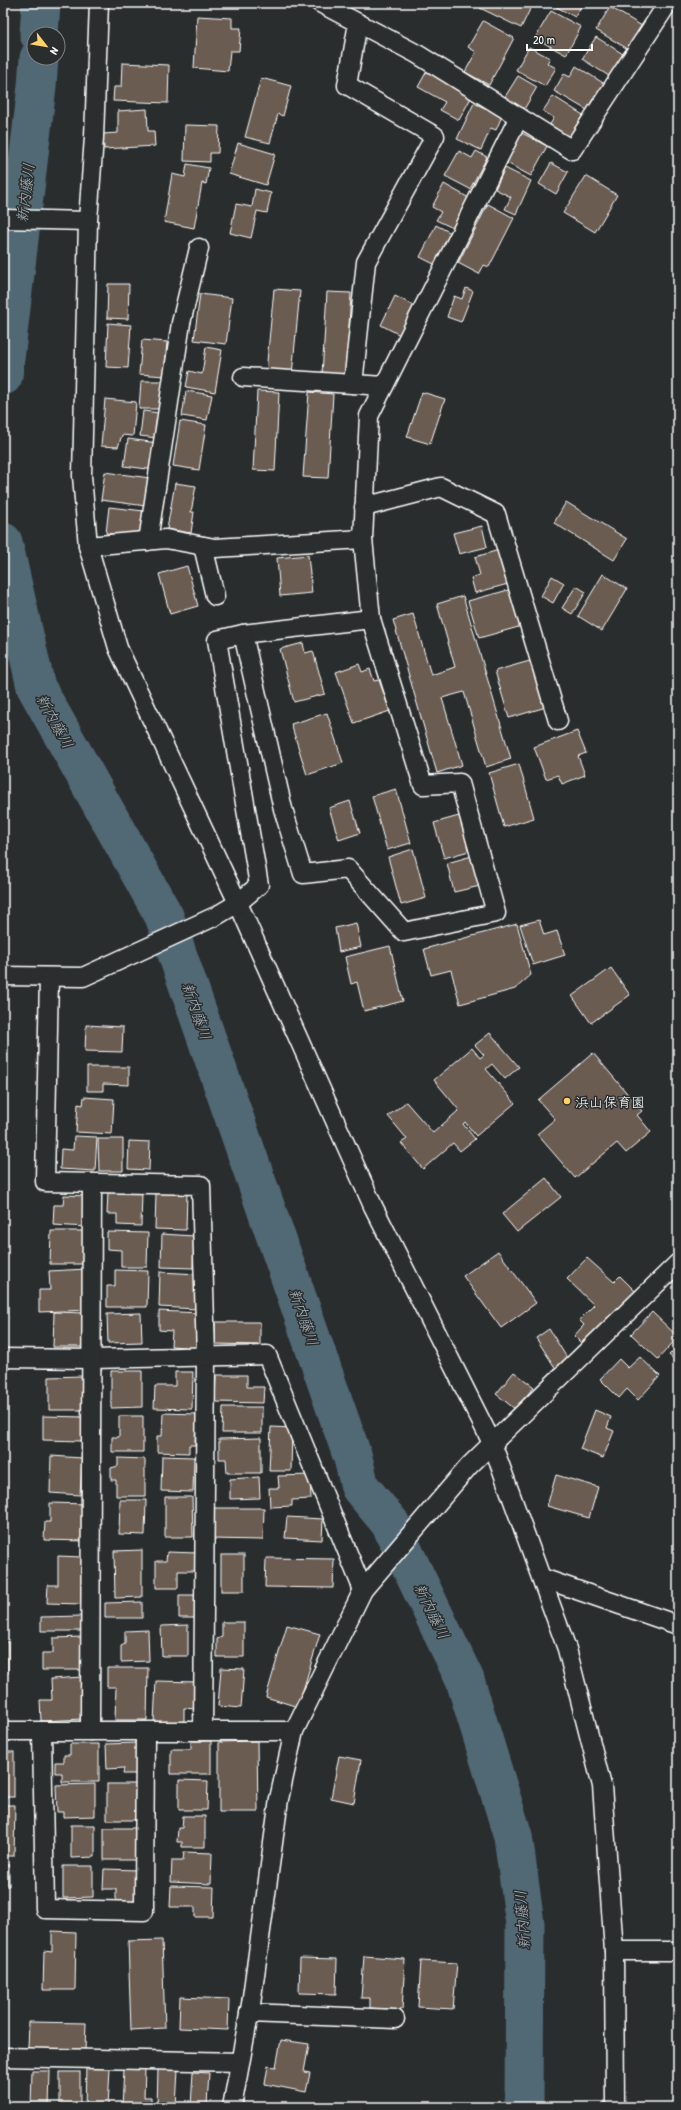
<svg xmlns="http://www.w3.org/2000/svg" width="681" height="2110" font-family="'Patrick Hand','Klee One',sans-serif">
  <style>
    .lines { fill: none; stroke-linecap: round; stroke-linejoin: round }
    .river { stroke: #516875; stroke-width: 39 }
    .building { fill: #6a5c51; stroke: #fff }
    .street-casing { stroke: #fff; stroke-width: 21 }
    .street { stroke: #2a2d2e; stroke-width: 18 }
    .poi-dot { fill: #ffd166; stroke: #2a2d2e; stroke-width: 1.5 }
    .labels { text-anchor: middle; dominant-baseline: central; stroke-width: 3; stroke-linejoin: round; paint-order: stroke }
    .poi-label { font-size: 14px; fill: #fff; stroke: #2a2d2e; text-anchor: start }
    .water-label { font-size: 15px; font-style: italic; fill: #a8b4ba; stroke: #2a2d2e }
  </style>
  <rect width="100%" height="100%" fill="#2a2d2e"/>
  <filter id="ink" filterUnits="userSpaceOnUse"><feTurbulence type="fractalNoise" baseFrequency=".025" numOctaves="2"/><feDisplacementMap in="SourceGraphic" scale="8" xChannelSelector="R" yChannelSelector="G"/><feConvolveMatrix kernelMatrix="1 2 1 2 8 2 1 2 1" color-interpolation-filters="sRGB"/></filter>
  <g filter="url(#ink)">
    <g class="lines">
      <g class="river">
        <path d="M39,34L41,3"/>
        <path d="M3,376L37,86L39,58"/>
        <path d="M3,542L36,687L164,916L353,1458L360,1487L390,1523L465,1680L513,1836L525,1924L524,2107"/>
      </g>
    </g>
    <g class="building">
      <path d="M483,3H527L532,5L521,28L480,8Z"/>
      <path d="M549,3H583L575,17Z"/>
      <path d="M610,7L642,26L628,49L596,30Z"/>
      <path d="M551,11L581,27L566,55L535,38Z"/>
      <path d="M197,16L232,18V28H241L239,51H230L228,71L194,68Z"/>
      <path d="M483,21L514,38L489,85L465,72L476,52L468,47Z"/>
      <path d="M596,37L623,54L609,76L582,59Z"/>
      <path d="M529,47L550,58L547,63L556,68L545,86L516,70Z"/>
      <path d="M122,63L169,65L168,103L113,101L114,87H121Z"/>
      <path d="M576,66L608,86L600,98L595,95L587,110L554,91L564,74L570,77Z"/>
      <path d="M428,69L473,94L459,120L440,110L445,102L418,87Z"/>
      <path d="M518,76L537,87L523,111L503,100Z"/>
      <path d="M261,78L291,86L283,116L278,114L270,143L245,137Z"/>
      <path d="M553,96L583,115L568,138L549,126L554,118L543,111Z"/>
      <path d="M474,103L502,116L496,130L491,128L481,150L457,139Z"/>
      <path d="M147,109L148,131H154L155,146L104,149L103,134L118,133V111Z"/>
      <path d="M185,125L219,126L218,153H210V162L184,161Z"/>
      <path d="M520,132L547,146L531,176L505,162Z"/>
      <path d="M238,143L275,154L266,185L229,174Z"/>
      <path d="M459,151L472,158L476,151L487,157L470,189L445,176Z"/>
      <path d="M551,163L568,172L556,194L539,184Z"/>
      <path d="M187,164L209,168L206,184L202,183L194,228L164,222L172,174L185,177Z"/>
      <path d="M505,168L531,181L516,214L505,209L511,197L495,189Z"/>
      <path d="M586,176L617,195L595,232L563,213Z"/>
      <path d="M444,184L469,198L453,228L436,220L441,212L432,207Z"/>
      <path d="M255,189L271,193L267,213L257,211L251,238L230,233L236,204L252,207Z"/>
      <path d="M488,204L514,218L489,267L484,265L479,274L458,263Z"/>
      <path d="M436,225L451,233L434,264L420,257Z"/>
      <path d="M108,284H129L128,319L107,318Z"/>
      <path d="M466,288L473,291L461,322L447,317L454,296L462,299Z"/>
      <path d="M274,289L300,291L292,375L266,372Z"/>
      <path d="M327,292L351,293L346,376L322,375Z"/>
      <path d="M200,294L232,298L226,344L194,340Z"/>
      <path d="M395,296L415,306L400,335L381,325Z"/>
      <path d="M108,323L131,325L128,368L106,367Z"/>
      <path d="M142,340L167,342L164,376L139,374Z"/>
      <path d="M206,347L222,350L215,392L186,387L189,371L202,374Z"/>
      <path d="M141,381H164L162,409H139Z"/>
      <path d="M186,391L212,395L207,420L182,416Z"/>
      <path d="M257,391L279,392L275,471L253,470Z"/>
      <path d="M309,392L333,394L328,478L303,477Z"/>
      <path d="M422,392L445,399L430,444L407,437Z"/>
      <path d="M105,399L136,402L133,436L122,435L118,447L101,446Z"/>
      <path d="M143,411L160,413L157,438L140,436Z"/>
      <path d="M180,421L206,425L199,470L173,466Z"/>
      <path d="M128,439L158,443L155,470L124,466Z"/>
      <path d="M105,472L150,478L146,506L101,500Z"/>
      <path d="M175,483L196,486L191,512H194L191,533L167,529Z"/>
      <path d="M566,502L627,539L614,560L554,523Z"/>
      <path d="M109,507L144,511L141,538L106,533Z"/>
      <path d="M482,526L487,547L459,554L453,533Z"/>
      <path d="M499,550L508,584L475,593L471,578L480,575L475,557Z"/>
      <path d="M308,555L312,593L280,596L277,558Z"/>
      <path d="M187,566L198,606L170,614L159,574Z"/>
      <path d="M603,574L627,589L602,631L578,616Z"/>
      <path d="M552,576L564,583L553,603L541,596Z"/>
      <path d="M576,586L586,592L572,614L562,608Z"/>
      <path d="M512,589L522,626L479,638L468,601Z"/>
      <path d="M463,596L511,759L486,767L464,692L442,698L462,765L437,773L393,620L413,614L431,675L455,667L437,604Z"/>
      <path d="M303,643L305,653L313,651L325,694L294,702L280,649Z"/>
      <path d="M533,660L546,707L509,718L495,671Z"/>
      <path d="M359,664L362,672L370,669L374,681L379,680L390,711L354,723L336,672Z"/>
      <path d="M327,713L343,763L307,775L291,724Z"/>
      <path d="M577,731L586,753L578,756L585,775L562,784L558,775L546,779L534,747Z"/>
      <path d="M519,764L534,818L504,827L489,773Z"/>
      <path d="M396,789L411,843L387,850L372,796Z"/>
      <path d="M350,801L360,833L339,840L329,808Z"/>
      <path d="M459,816L469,851L444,858L434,823Z"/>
      <path d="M413,849L426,898L401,905L388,857Z"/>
      <path d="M472,856L480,886L454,892L447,863Z"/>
      <path d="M539,920L544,935L557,931L565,955L533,965L520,925Z"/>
      <path d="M356,923L361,947L339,952L335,928Z"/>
      <path d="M517,924L531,975L515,989L460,1004L451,970L431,975L424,949Z"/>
      <path d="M390,946L403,1001L364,1011L357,982L351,984L345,957Z"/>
      <path d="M611,968L630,995L591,1023L572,996Z"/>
      <path d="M86,1025L123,1027L122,1052L85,1051Z"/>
      <path d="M490,1033L519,1067L505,1079L492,1064L486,1069L515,1103L476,1136L465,1122L463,1124L475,1139L460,1151L453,1143L423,1169L401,1143L407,1139L388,1116L406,1102L433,1133L459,1110L434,1080L472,1048L480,1058L484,1055L475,1045Z"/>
      <path d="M593,1053L642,1111L637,1115L651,1132L626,1153L617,1143L575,1178L537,1134L555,1119L538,1100Z"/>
      <path d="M87,1067H129V1085L103,1084V1091H87Z"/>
      <path d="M84,1097L114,1099L112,1134L76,1132L78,1104L83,1105Z"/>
      <path d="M74,1136L97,1137L95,1171L60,1169L61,1149L73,1150Z"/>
      <path d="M98,1139H123V1171H99Z"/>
      <path d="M129,1141L150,1142L149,1170L128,1169Z"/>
      <path d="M546,1178L561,1197L517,1232L502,1214Z"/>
      <path d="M108,1192L142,1193L141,1226L117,1225V1214H107Z"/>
      <path d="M156,1193H187L186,1230L155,1229Z"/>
      <path d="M64,1195L87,1196L86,1227L53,1225L54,1205H63Z"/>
      <path d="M51,1231H86V1264H50Z"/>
      <path d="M107,1232L148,1233L147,1267H121V1250L107,1249Z"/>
      <path d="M162,1234L194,1236L193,1268L161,1267Z"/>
      <path d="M498,1251L536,1303L501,1328L463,1276Z"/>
      <path d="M587,1258L614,1282L620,1276L637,1293L585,1347L574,1336L584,1325L579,1320L594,1305L567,1279Z"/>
      <path d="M87,1269L88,1310L39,1312V1290H50L49,1271Z"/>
      <path d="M115,1270L148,1271L147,1307H107V1286H115Z"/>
      <path d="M160,1272L198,1274L197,1309L159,1307Z"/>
      <path d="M159,1311L199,1313L198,1348L171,1346L172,1331L159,1330Z"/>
      <path d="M54,1312L86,1313V1347H53Z"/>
      <path d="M652,1312L678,1337L658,1359L631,1334Z"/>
      <path d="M141,1313L142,1342L108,1343L107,1314Z"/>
      <path d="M215,1322H260V1345L215,1344Z"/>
      <path d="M549,1329L569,1361L556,1369L536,1338Z"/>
      <path d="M678,1346V1363L669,1355Z"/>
      <path d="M640,1357L660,1376L638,1400L627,1389L619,1398L600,1379L619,1359L628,1368Z"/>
      <path d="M111,1371H142V1407L111,1408Z"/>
      <path d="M175,1372H193L192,1409L154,1408L155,1386H175Z"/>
      <path d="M514,1372L534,1387L515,1409L496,1394Z"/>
      <path d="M216,1375H247V1387H264L263,1403L215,1402Z"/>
      <path d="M82,1376V1410H49V1377Z"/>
      <path d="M223,1407H262V1433H222Z"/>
      <path d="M595,1410L611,1417L607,1428L614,1431L603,1458L580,1449Z"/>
      <path d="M163,1413L196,1414L195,1445H189V1453L157,1452V1436H162Z"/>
      <path d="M43,1416L84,1417L83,1441L43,1440Z"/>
      <path d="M119,1416H143V1452H112V1437H119Z"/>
      <path d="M271,1427L292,1428L291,1471H269Z"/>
      <path d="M261,1438V1473H227L226,1459H219V1439Z"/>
      <path d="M51,1456L82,1458L80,1495L50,1493Z"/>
      <path d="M162,1456L194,1457L193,1492L161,1491Z"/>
      <path d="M118,1458L145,1459V1496H116V1480H111V1468L118,1466Z"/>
      <path d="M310,1475L311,1499L292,1500V1506L270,1507L269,1488H279L278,1476Z"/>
      <path d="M556,1475L598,1487L589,1518L547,1506Z"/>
      <path d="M259,1477L260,1498L230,1499V1479Z"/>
      <path d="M165,1497H192L193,1537H165Z"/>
      <path d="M120,1500H146L145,1535L119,1534Z"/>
      <path d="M50,1503L86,1504L85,1541L44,1540L45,1522H50Z"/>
      <path d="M210,1508H264L263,1540L210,1539Z"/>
      <path d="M287,1517L323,1519L322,1540L285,1538Z"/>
      <path d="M142,1550V1597L115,1598L114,1551Z"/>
      <path d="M167,1552L197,1553V1571H178V1588H156V1561H166Z"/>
      <rect x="221" y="1555" width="23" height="36"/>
      <path d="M58,1556L82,1557V1604L47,1603L48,1585H58Z"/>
      <path d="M266,1558L334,1559L333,1588L265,1587Z"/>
      <path d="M179,1595H195L196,1618H179Z"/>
      <path d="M142,1602V1618H105V1603Z"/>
      <path d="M82,1616V1631H41V1617Z"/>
      <path d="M222,1622H244V1657H217V1639L222,1637Z"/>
      <path d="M188,1625V1656H162L161,1626Z"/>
      <path d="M287,1625L320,1634L298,1707L266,1697Z"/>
      <path d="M148,1630L149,1661L121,1662V1646L125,1644V1631Z"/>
      <path d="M82,1637L83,1670H42V1653H53V1638Z"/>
      <rect x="3" y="1642" width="5" height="31"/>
      <path d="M107,1668H148L147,1720H115L116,1687H107Z"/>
      <path d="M221,1668L244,1669L241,1708L218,1706Z"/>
      <path d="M82,1677L83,1719L41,1721L40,1700H52L51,1679Z"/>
      <path d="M156,1681L196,1682L195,1709L184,1708V1723L154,1722Z"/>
      <path d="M191,1741H211V1774H171V1749H191Z"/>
      <path d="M257,1741L258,1812H219V1742Z"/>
      <path d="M136,1743L137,1774H123L124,1768L107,1769L106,1744Z"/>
      <path d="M70,1744H99V1782H62V1773H55V1762H64V1755H70Z"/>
      <rect x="3" y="1752" width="11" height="45"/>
      <path d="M339,1756L361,1760L354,1803L331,1798Z"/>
      <path d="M179,1780L208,1781L207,1810H179Z"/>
      <path d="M95,1784V1816L63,1817V1812H57L56,1785Z"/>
      <rect x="107" y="1784" width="31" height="36"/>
      <path d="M3,1805H15L14,1856H3Z"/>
      <path d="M183,1816H205V1847H182V1842H177L178,1828H182Z"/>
      <path d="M71,1825H95V1857L71,1858Z"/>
      <rect x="104" y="1828" width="33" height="32"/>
      <path d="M184,1852L212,1853L211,1884L171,1882L172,1860H183Z"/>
      <path d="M3,1865H9V1886H4V1906Z"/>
      <path d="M63,1866H93V1897L63,1898Z"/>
      <path d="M104,1869L138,1870L137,1903L116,1902V1889H103Z"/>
      <path d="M171,1886L214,1887L213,1917H195V1907H170Z"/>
      <path d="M52,1931L76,1932L75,1990H43L44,1951L52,1952Z"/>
      <path d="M162,1940L165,2028L131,2030L128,1941Z"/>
      <path d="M364,1956L405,1959L402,2010L370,2008V1998H361Z"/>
      <path d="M300,1958L337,1959L336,1994L299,1993Z"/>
      <path d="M421,1961L457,1963L453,2009L418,2007Z"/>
      <path d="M180,1997L229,1999L228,2030L179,2028Z"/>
      <path d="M29,2022L86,2023L85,2050L28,2049Z"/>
      <path d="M281,2040L309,2044L304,2072L310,2073L306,2092L265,2084L268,2066L276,2067Z"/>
      <path d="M86,2067L110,2068L108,2107H85Z"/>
      <path d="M158,2068L178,2069L176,2107H157Z"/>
      <path d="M124,2069H145L144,2097H151V2107H122Z"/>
      <path d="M32,2071H50L49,2107H31Z"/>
      <rect x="60" y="2072" width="20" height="35"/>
      <path d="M193,2072L209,2073L207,2105H218V2107H191Z"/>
    </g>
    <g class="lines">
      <defs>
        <g id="street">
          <path d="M99,3L94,137L88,221L82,476L88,546L118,648L238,903L373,1206L492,1443L567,1649L602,1786L614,1951L615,2107"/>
          <path d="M320,3L417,54L572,150L668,3"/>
          <path d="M3,219L88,221"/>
          <path d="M243,377L384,386"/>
          <path d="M353,384L366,262L435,136L347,85L358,23"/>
          <path d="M364,507L441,487L496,514L558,721"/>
          <path d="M148,541L181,323L199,248"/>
          <path d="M88,546L166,539L215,548L363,539"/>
          <path d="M203,546L215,596"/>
          <path d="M371,619L423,785L460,783L496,913L404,932L348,869L303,874L283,809L243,634Z"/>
          <path d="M371,619L363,539L369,416L519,117"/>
          <path d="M3,976L83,977L216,916L238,903L259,885L217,640L243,634"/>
          <path d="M49,977L45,1182L201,1185L206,1357L203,1731"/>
          <path d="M3,1358L92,1359L267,1355L363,1590"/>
          <path d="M542,1578L678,1625"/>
          <path d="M3,1731H294"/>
          <path d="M42,1731L45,1909L144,1911L145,1731"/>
          <path d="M90,1731L92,1183"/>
          <path d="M614,1951H678"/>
          <path d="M249,2013L395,2019"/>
          <path d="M3,2057L240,2062"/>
          <path d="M232,2107L251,2004L279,1799L294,1731L363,1590L469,1466L678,1263"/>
        </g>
      </defs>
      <use href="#street" class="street-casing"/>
      <use href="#street" class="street"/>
    </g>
  </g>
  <circle class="poi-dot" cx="567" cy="1101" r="4"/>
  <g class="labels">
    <g class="poi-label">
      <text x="575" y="1101">浜山保育園</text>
    </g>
    <g class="water-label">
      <text transform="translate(25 193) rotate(-83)">新内藤川</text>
      <text transform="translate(55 721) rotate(61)">新内藤川</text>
      <text transform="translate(197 1011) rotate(71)">新内藤川</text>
      <text transform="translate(304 1317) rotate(71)">新内藤川</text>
      <text transform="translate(432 1611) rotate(64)">新内藤川</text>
      <text transform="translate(522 1920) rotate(-94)">新内藤川</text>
    </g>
  </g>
  <rect width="681" height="2110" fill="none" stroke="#2a2d2e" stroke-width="16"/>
  <rect x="8" y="8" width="665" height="2094" fill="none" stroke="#fff" stroke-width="1.5" filter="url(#ink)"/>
  <g transform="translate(46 46) rotate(121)"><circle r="19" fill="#2a2d2e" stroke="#7f8182"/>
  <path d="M0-3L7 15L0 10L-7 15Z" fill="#ffd166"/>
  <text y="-6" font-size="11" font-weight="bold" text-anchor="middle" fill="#ffffff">N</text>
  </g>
  <path d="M527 44v6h65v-6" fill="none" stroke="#ffffff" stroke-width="2"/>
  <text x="533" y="44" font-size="12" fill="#ffffff" stroke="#2a2d2e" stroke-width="3" paint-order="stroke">20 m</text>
</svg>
